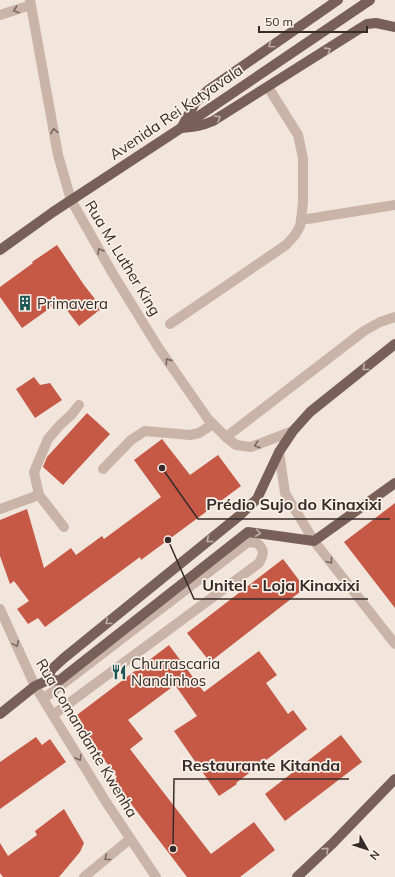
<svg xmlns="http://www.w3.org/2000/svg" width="395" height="877" font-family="Mulish,sans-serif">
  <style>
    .building { fill: #c55946 }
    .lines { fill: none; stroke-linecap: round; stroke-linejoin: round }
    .minor { stroke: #cab4a7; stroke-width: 10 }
    .major { stroke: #786059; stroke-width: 10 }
    .oneway { stroke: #796961 }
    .oneway2 { stroke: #bfafa8 }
    .labels { text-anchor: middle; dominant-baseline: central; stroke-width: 3.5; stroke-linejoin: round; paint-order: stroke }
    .street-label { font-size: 15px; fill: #362b28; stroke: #f9f0e8 }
    .poi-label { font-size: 15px; fill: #362b28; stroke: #f9f0e8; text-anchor: start }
    .leader { fill: none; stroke: #362b28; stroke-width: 1.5 }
    .callout-dot { fill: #362b28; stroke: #f9f0e8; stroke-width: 1.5 }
    .callout-label { font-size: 16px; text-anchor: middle; font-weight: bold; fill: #362b28; stroke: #f9f0e8; stroke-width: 3.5; stroke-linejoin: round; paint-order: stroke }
  </style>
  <rect width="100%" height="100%" fill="#f2e5db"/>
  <g class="building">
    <path d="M57,245L84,285L102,308L79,326L60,301L22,328L0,297V287L33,263L32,262Z"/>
    <path d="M34,377L40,385L50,383L62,400L35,418L16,389Z"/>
    <path d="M87,413L110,434L63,485L43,467L47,457Z"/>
    <path d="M162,439L190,475L218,455L241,486L141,560L140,557L45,627L38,618L28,624L17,609L29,601L14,581L10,584L0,556V520L27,509L44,568L71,548L76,555L102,536L104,539L161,497L134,460Z"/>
    <path d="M395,503V608L344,542Z"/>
    <path d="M283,559L305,588L210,662L187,633Z"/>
    <path d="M169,645L204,692L259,651L277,675L266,683L288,714L293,710L307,729L236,783L237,784L219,796L174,731L197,716L175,685L128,720L143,739L130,749L211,854L254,822L275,850L240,877H187L113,780L117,777L73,718Z"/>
    <path d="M341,735L362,762L285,821L265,794Z"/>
    <path d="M36,737L42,745L50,739L66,762L0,809V762Z"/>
    <path d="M64,809L84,843L80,852L59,877H3L0,873V843L8,856L37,835L35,831Z"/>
  </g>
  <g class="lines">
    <g class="minor">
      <path d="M30,0L58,155L71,200L113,274L158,347L208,419L226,437L236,445L251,447L293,431"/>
      <path d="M0,15L31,5"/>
      <path d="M301,220L395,205"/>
      <path d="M170,324L286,245L295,235L300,226L301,220L303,202V158L298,135L268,87"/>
      <path d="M226,437L364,331L380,322L395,317"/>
      <path d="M279,452L285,493L314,541L395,644"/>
      <path d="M103,469L131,440L145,431L190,435L199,433L213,424"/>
      <path d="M0,509L39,495"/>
      <path d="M64,527L39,495L34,472L48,439L60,425L71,415L79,405"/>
      <path d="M0,609L35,686L106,802L156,877"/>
      <path d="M43,699L248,542L257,543C265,550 264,554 259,563L53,715"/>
      <path d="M84,877L130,839"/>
    </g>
    <g class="major">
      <path d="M183,125L195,103L208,90L338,0"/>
      <path d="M181,128C193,127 202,126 213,121L367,24L376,23L395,27"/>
      <path d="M0,250L53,212L181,128L370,0"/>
      <path d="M46,681L52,669L64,658L239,516L257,499L279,452L293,431L310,412L395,344"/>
      <path d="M0,714L35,686L46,681L60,680L248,532L314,541L395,483"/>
      <path d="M297,877L333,843L395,779"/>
    </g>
  </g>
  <defs><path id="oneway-chevron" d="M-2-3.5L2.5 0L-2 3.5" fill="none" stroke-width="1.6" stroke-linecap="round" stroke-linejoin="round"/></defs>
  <g class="oneway">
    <use href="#oneway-chevron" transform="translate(16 10) rotate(163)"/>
    <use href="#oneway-chevron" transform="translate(54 131) rotate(-100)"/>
    <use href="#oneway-chevron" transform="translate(100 251) rotate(-120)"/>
    <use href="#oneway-chevron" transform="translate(168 361) rotate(-125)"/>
    <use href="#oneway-chevron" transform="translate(257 445) rotate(161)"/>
    <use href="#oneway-chevron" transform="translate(330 561) rotate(52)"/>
    <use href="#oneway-chevron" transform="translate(16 644) rotate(66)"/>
    <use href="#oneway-chevron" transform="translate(79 758) rotate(59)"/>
    <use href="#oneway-chevron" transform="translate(107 858) rotate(141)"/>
  </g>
  <g class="oneway2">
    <use href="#oneway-chevron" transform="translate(271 45) rotate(145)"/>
    <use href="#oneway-chevron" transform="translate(328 50) rotate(-32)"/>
    <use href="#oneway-chevron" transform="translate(218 118) rotate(-31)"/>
    <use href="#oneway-chevron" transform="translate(365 368) rotate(141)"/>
    <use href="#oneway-chevron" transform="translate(258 533) rotate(7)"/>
    <use href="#oneway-chevron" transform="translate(209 540) rotate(141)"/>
    <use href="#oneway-chevron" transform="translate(108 622) rotate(141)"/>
    <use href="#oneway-chevron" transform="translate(326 850) rotate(-44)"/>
  </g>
  <defs>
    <symbol id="building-bare" viewBox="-9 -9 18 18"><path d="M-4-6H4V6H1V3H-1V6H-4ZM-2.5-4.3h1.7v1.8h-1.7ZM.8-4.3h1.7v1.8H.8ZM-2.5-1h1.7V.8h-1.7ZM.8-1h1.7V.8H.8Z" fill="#1e5856" stroke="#f9f0e8" stroke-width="2.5" paint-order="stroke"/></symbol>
    <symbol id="restaurant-bare" viewBox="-9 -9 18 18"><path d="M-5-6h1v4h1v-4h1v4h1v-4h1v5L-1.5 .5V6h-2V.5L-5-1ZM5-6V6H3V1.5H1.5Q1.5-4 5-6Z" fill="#1e5856" stroke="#f9f0e8" stroke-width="2.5" paint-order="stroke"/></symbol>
  </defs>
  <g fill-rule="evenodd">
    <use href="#building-bare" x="14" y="292" width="22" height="22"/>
    <use href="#restaurant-bare" x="108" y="661" width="22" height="22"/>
  </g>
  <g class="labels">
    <g class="street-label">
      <text transform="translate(176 112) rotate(-34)">Avenida Rei Katyavala</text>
      <text transform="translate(123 258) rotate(59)">Rua M. Luther King</text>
      <text transform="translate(87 738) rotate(59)">Rua Comandante Kwenha</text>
    </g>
    <g class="poi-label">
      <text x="37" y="303">Primavera</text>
      <text x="131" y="663">Churrascaria<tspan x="131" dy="17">Nandinhos</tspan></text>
    </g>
  </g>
  <path class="leader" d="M162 468L198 519H390M168 540L194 599H368M173 849L174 779H349"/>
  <g class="callout-dot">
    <circle cx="162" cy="468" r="4"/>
    <circle cx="168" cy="540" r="4"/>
    <circle cx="173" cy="849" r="4"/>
  </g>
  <g class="callout-label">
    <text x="294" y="510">Prédio Sujo do Kinaxixi</text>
    <text x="281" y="591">Unitel - Loja Kinaxixi</text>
    <text x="261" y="771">Restaurante Kitanda</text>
  </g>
  <g transform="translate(367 849) rotate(129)" stroke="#f9f0e8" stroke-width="3" paint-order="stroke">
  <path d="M0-3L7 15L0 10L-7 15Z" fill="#362b28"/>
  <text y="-6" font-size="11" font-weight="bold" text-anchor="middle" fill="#362b28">N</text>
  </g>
  <path d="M259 26v6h108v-6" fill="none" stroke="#362b28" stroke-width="2"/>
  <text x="265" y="26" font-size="12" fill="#362b28" stroke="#f9f0e8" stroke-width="3" paint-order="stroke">50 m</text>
</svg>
